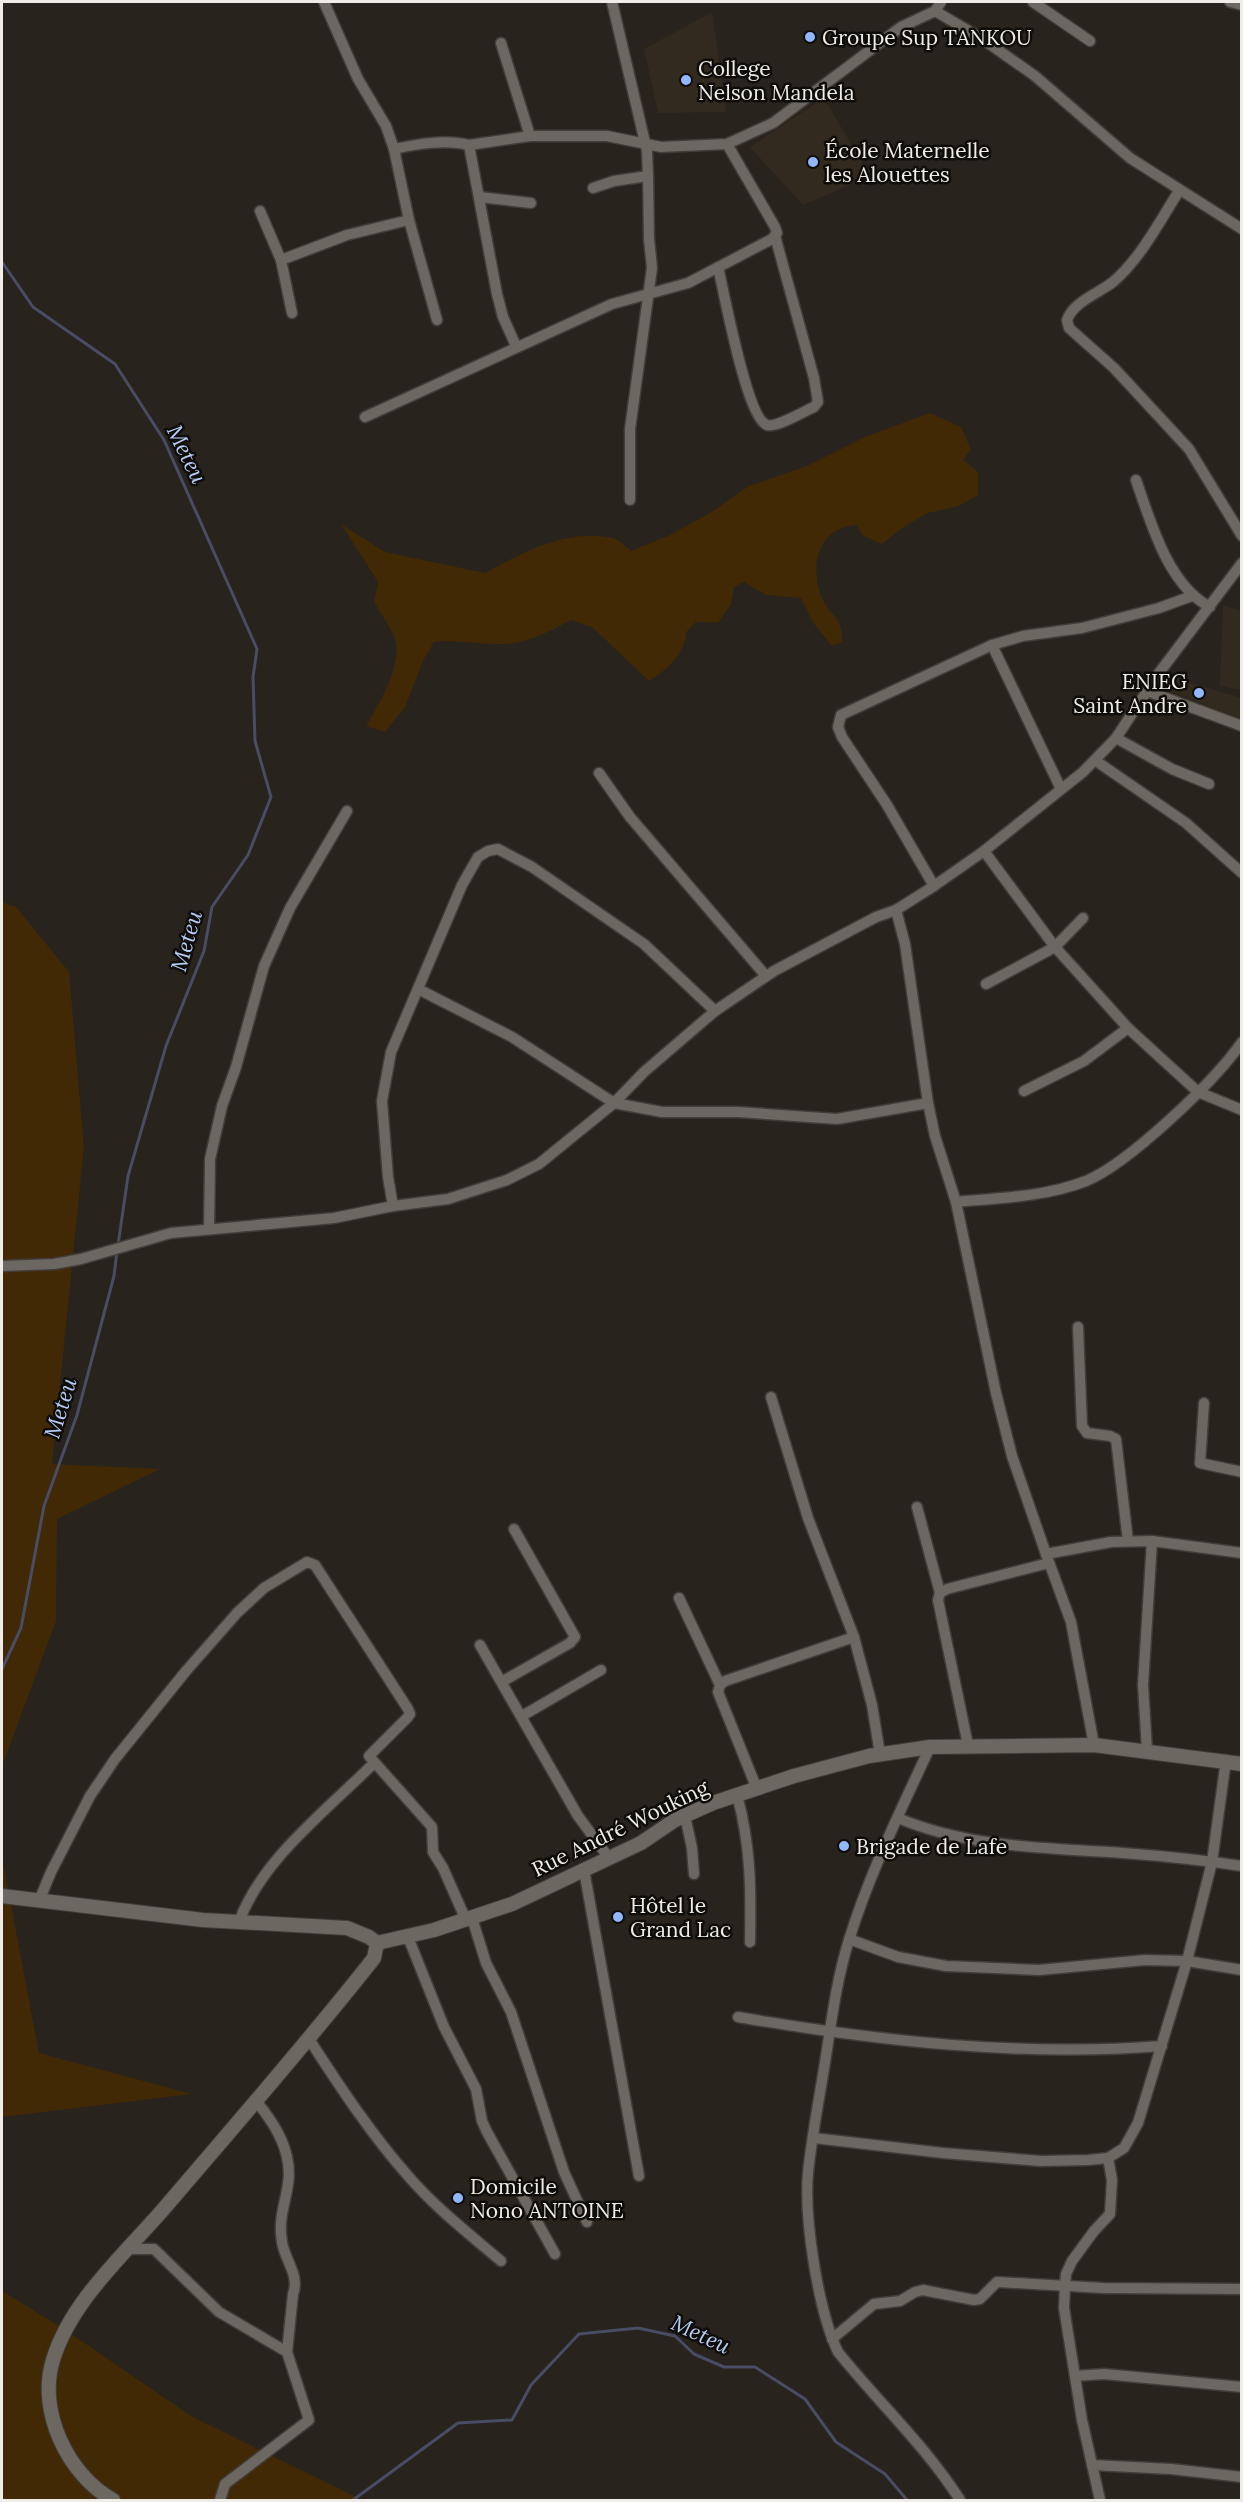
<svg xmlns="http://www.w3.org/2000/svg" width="1243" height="2502" font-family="Lora,serif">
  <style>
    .built { fill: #332a1f }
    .green { fill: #412906 }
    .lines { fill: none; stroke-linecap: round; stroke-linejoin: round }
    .stream { stroke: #484c64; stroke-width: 3 }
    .minor-casing { stroke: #423d38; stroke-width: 13 }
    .tertiary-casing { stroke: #423d38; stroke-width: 16 }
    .minor { stroke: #6c6760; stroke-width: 10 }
    .tertiary { stroke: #6c6760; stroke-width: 14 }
    .poi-dot { fill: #91b8fd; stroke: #0f0d0a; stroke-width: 2 }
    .labels { text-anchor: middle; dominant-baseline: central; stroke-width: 5; stroke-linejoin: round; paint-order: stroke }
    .poi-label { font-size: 21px; fill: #f0ece8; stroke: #0f0d0a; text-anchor: start }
    .street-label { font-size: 21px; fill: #f0ece8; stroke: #0f0d0a }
    .water-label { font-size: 22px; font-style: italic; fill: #b5ccf6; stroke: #0f0d0a }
  </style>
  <rect width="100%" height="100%" fill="#28231d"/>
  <g class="built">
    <path d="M712,12L726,112L658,113L644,49Z"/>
    <path d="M824,98L870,176L803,205L750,147Z"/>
    <path d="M1223,605L1241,611V690L1220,686Z"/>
    <path d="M1166,675L1241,698V719L1161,687Z"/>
  </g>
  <g class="green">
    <path d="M930,413L961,427L971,449L963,460L978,472V495L959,506L928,513L902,528L882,544L862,535L857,525C820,528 810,560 820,593C826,613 844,617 842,642L832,646L814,624L801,598L766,595L744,582L734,587L731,604L718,623L696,622L686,632C686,652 666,671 649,681L592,627L571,620C551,631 528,643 505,644C481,645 459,639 434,642L424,659L405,707L385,732L366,726C379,703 406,661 393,634C388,623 380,612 374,602L378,582L341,524L385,552L485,573C522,552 568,528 612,538C619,539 626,547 631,551L668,536L710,513L749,486L807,466L865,437Z"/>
    <path d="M2,902L16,907L69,972L84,1147L52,1464L160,1469L57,1519L56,1621L2,1766Z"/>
    <path d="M2,1857L39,2053L192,2094L2,2117Z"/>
    <path d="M2,2291L64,2329L191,2416L362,2500H2Z"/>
  </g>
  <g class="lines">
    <g class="stream">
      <path d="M2,262L33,307L115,364L164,440L257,649L253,677L255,741L271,797L248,855L212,907L204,951L166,1046L128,1176L118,1245"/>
      <path d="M2,1669L21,1628L44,1506L77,1415L114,1276L117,1251"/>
      <path d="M353,2500L458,2423L512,2420L531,2385L579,2334L638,2328L675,2336L694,2354L724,2367H755L805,2399L836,2442L885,2474L907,2500"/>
    </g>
    <defs>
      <g id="minor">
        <path d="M324,2L358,79L386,126L394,149L409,220L437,320"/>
        <path d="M1033,2L1090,41"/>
        <path d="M1230,2L1242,5"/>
        <path d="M935,11L981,38L1035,76L1130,158L1242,229"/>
        <path d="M501,43L530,136"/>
        <path d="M469,145L497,294L503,317L516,346"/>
        <path d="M394,149C418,144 445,139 469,145L530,136H607L661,147L727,144L773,123L901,27L935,11L941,2"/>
        <path d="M593,188L614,181L648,176L647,151L612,2"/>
        <path d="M1179,191C1159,222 1141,258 1113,282C1099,293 1073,302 1067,320L1069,328L1114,368L1189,449L1242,536"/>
        <path d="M479,197L531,203"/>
        <path d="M260,211L281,260L292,313"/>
        <path d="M281,260L347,235L409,220"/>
        <path d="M718,267C724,292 747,419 767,425C777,428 804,411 814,407L818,402L814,378L775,236"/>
        <path d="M365,417L612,304L688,283L772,239L777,233L775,227L727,144"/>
        <path d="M1136,480C1151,523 1168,585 1210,607"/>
        <path d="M630,500V429L652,268L649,239L648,176"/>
        <path d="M992,645L1061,789"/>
        <path d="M1147,691L1242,726"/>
        <path d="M1116,738L1172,769L1209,784"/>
        <path d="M1096,761L1186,823L1242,873"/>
        <path d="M599,773L630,817L766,976"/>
        <path d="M984,851L1055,947L1128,1028L1198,1092L1242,1110"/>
        <path d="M934,886L887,805L842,737L838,727L841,715L992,645L1023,636L1082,628L1159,608L1192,596"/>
        <path d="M896,910L905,944L928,1103L935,1136L956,1202L996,1393L1012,1456L1046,1554"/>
        <path d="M986,984L1055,947L1083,918"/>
        <path d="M418,989L512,1037L614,1103L662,1112H738L837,1119L928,1103"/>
        <path d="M1024,1091L1084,1061L1128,1028"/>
        <path d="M956,1202C999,1198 1045,1197 1086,1181C1129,1163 1214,1082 1242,1042"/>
        <path d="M393,1206L388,1177L382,1101L391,1052L462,885L478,857L488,851L498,849L532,867L644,944L715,1011"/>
        <path d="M209,1229L210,1159L222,1106L236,1067L264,966L290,908L347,811"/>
        <path d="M2,1266L54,1264L81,1259L171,1233L334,1218L393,1206L448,1199L507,1180L539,1164L614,1103L644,1072L715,1011L774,971L876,917L896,910L934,886L984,851L1083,772L1116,738L1159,673L1242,563"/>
        <path d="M1078,1327L1082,1426L1087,1433L1110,1436L1116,1439L1128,1541"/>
        <path d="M771,1397L808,1518L854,1637L872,1705L880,1754"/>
        <path d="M1204,1403L1200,1463L1242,1472"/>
        <path d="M917,1507L940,1593"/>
        <path d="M679,1598L720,1685L718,1692L757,1789"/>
        <path d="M480,1645L578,1816L609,1858"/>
        <path d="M503,1681L570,1643L575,1637L514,1529"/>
        <path d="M720,1685L725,1681L854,1637"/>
        <path d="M522,1716L601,1670"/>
        <path d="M968,1745L938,1600L940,1593L947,1589L1049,1563"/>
        <path d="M1094,1745L1071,1622L1046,1554L1111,1542L1152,1541L1242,1553"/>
        <path d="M930,1747C901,1810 869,1874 849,1940C837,1978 832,2017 826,2056C820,2095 812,2134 808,2173C804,2219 818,2310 838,2352C878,2402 926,2446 960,2500"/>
        <path d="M1147,1750L1143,1685L1152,1541"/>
        <path d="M737,1795C751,1846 751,1890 750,1942"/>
        <path d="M685,1816L692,1848L694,1874"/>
        <path d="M898,1818C969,1848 1047,1848 1123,1853C1163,1856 1202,1860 1242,1866"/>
        <path d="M584,1870L639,2176"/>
        <path d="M39,1901L51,1872L90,1796L115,1759L186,1671L237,1613L264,1588L307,1562L315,1565L408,1709L410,1714L408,1717L369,1756L432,1827L433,1852L443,1868L466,1920"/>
        <path d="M472,1918L486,1963L511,2012L564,2172L587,2222"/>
        <path d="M239,1922C261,1860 328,1809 374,1763"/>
        <path d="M408,1937L444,2027L476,2089L482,2121L487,2132L555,2254"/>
        <path d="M849,1939L898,1957L946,1966L1039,1970L1145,1960L1187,1961L1242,1970"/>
        <path d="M738,2017C878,2041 1019,2057 1162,2046"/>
        <path d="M309,2039C340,2087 371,2134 409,2177C436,2208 469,2234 501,2261"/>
        <path d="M814,2138L943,2153L1041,2161L1088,2160L1108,2158L1124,2148L1138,2123L1187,1961L1212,1862L1226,1760"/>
        <path d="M130,2249H154L219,2312L287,2352"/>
        <path d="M832,2339L874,2304L900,2301L915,2292L923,2290L974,2300L980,2299L997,2282L1103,2288L1242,2289"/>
        <path d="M1075,2376L1104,2374L1242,2387"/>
        <path d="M1092,2465L1171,2469L1242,2477"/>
        <path d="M220,2500L225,2484L309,2420L287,2352L293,2294C300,2275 285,2261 282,2242C278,2219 285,2205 288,2184C293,2152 275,2124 256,2101"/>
        <path d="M1100,2500L1082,2420L1064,2308L1065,2285L1066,2274L1072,2261L1094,2231L1110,2214L1112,2180L1108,2158"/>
      </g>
      <g id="tertiary">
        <path d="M2,1896L203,1920L347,1928L369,1937L377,1943"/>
        <path d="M377,1943L434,1930L512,1904L641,1843L675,1820L713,1803L794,1776L869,1756L930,1747L1094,1745L1242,1764"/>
        <path d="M113,2500C68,2475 37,2411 53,2360C71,2300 127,2252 167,2205C237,2123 308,2042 374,1958L377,1943"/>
      </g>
    </defs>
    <use href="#minor" class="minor-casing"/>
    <use href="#tertiary" class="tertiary-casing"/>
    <use href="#minor" class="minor"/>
    <use href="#tertiary" class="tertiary"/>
  </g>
  <g class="poi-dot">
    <circle cx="810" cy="37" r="6"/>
    <circle cx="686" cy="80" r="6"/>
    <circle cx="813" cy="162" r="6"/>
    <circle cx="1199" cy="693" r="6"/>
    <circle cx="844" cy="1846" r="6"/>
    <circle cx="618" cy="1917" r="6"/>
    <circle cx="458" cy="2198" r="6"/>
  </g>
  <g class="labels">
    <g class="poi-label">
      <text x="822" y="37">Groupe Sup TANKOU</text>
      <text x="698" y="68">College<tspan x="698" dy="24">Nelson Mandela</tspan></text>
      <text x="825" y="150">École Maternelle<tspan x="825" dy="24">les Alouettes</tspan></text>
      <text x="1187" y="681" text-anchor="end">ENIEG<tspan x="1187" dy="24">Saint Andre</tspan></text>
      <text x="856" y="1846">Brigade de Lafe</text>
      <text x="630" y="1905">Hôtel le<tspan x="630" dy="24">Grand Lac</tspan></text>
      <text x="470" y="2186">Domicile<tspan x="470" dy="24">Nono ANTOINE</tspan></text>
    </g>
    <g class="street-label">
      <text transform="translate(620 1828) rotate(-26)">Rue André Wouking</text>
    </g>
    <g class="water-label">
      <text transform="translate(187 454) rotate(64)">Meteu</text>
      <text transform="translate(186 941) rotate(-74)">Meteu</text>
      <text transform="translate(60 1408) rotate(-73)">Meteu</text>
      <text transform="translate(701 2334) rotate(25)">Meteu</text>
    </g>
  </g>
  <rect width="1243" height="2502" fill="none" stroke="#f0ece8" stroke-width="6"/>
</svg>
